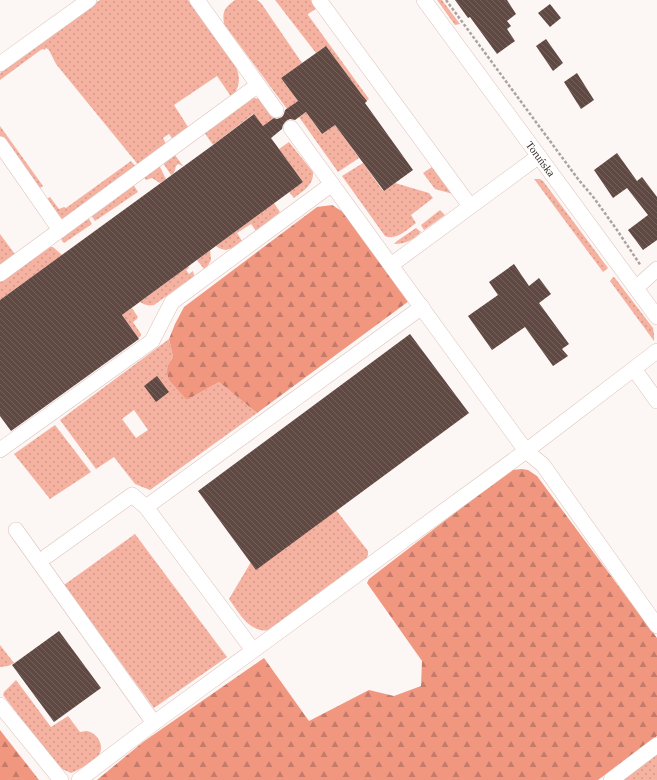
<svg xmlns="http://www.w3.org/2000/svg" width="657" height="780" font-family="Georgia,serif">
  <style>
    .grass { fill: url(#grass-dots); fill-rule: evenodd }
    .forest { fill: url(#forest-firs) }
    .building { fill: url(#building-back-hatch) }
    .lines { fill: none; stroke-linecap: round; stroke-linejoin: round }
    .minor-casing { stroke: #ddc1ba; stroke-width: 16 }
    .path { stroke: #aaa2a0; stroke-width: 2.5; stroke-dasharray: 3 2; stroke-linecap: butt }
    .minor { stroke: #fff; stroke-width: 15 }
    .labels { text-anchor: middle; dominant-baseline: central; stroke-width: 4; stroke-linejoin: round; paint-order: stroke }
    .street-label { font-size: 11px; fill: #312724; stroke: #fcf6f4 }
  </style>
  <defs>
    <pattern id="grass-dots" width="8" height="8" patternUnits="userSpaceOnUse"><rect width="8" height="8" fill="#f6b2a1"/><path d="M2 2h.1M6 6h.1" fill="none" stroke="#d3998a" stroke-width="1.8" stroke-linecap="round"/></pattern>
    <pattern id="forest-firs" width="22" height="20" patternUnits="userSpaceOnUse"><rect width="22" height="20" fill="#f19780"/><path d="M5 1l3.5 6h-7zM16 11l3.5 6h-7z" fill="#c47b69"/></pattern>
    <pattern id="building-back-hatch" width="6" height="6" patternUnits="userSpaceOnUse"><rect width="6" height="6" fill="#614943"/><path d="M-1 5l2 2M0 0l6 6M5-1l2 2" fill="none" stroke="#74605b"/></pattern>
  </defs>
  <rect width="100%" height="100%" fill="#fcf6f4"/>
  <g class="grass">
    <path d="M100,0H188L235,64C241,78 240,86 232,98L217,76L174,105L190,130L174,141L169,134L163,138L167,146L140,167L56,64L49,50L46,48L45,50L42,49L0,80V73Z"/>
    <path d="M235,0H257L261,3L302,63L281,78L298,101L287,109L224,24C222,10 225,8 235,0Z"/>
    <path d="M275,0H311L317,8L308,14V15L369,99L366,101L326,46L316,53Z"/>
    <path d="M437,0H442L460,24L455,25Z"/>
    <path d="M249,98H255L260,99L274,119L263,126L253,114L213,145L204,132Z"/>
    <path d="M306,112L321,133V134L335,125L359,158L338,172L299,117Z"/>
    <path d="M0,126L43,186L38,189L0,139Z"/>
    <path d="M289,142L313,172C314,185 303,191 294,198L289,192L303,182L279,149Z"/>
    <path d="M175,155L183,166L178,164L176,166L174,173L171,175L163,163Z"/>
    <path d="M131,161L137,168L59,225L45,200L50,197L59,209L64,207L66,208Z"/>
    <path d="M363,163L383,191L395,183L429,193L433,198L411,215L416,223C408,229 396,241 385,236L342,176Z"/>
    <path d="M159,165L166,179L160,183L152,178L146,180L144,177Z"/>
    <path d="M432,167L434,168L453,194L435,189L423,173Z"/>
    <path d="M534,179H540L543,181L608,268L603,272Z"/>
    <path d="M133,184L138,192L95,221L90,214Z"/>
    <path d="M274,203L280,212L256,231L251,224L237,233L242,241C232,248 227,254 216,246Z"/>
    <path d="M440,210L445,215L424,230L421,225Z"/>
    <path d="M88,217L92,224L64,243L62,241L61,237Z"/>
    <path d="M416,228L421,232C412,240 407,244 394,244L397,241Z"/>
    <path d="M0,234L17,257L0,269Z"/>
    <path d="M47,247H53L62,255L0,300V281Z"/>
    <path d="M210,250L211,260L207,267L204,269L197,260Z"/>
    <path d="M188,266L189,268L186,270L189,274L193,271L194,276L154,305C148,306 145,305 140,302Z"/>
    <path d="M613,277L615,278L653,328L654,334V341L610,281Z"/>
    <path d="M132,308L138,317L137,319L133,322L141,334V336L138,338L122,315Z"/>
    <path d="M169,339L173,357L168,365L187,400L219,382L257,413L150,490L135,484L114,457L96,469L60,420ZM134,410L148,430L136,438L122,419Z"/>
    <path d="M55,425L91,472L50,499L14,454Z"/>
    <path d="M336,510L368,551V555L366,560L270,630C250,634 239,613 229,599L251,562Z"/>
    <path d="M135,534L227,657L154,708L64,585Z"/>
    <path d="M0,645L14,663L8,666L0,667Z"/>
    <path d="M16,680L51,727L68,716L80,732C81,732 86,731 86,731C96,732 104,743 100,753C97,760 79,770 71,773L62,769L56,764L3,695L4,692Z"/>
    <path d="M657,753V780H619Z"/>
  </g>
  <g class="forest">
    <path d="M332,205L343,212L409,301L257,413L219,382L187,400L169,380L167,373L168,365L173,357L169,339L175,324L184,307L317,207Z"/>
    <path d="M522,469L528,470L537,476L657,638V736L598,780H97L143,742L264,658L309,721L369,690L394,696L421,686L422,661L367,583L369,579L443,522L512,470Z"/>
    <path d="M0,730L39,780H0Z"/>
  </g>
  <g class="building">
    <path d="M455,0H507L516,14L507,21L511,26L507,29L515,41L497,54L470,17L468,18Z"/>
    <path d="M550,4L561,18L550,27L538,13Z"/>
    <path d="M546,39L563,63L553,71L536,46Z"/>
    <path d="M326,46L362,95L367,101L365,103L413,170L384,191L335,125L322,134L306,112L295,120L290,119L286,121L283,125L282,129L271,138L303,182L122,315L139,339L11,431L0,416V300L213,145L254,114L263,126L274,118L277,119L282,117L284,114L285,110L298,101L281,78Z"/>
    <path d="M577,73L594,100L581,109L564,82Z"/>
    <path d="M617,153L637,181L642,177L657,197V240L643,250L628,230L648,215L627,188L613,198L594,170Z"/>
    <path d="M514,264L529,286L539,278L551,294L539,303L569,344L562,349L568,356L553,366L525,327L492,350L468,316L498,295L489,282Z"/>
    <path d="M410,334L469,413L256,570L198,491Z"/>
    <path d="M157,376L169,392L156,402L144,386Z"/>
    <path d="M59,631L101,688L54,722L12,665Z"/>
  </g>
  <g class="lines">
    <defs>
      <g id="minor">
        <path d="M197,0L276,110"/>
        <path d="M319,0L470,206"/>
        <path id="s1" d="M424,0L657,317"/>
        <path d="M0,64L89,0"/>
        <path d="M291,128L526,451L543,465L657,626"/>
        <path d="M0,144L60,230"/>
        <path d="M391,265L539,156"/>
        <path d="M0,274L258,85"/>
        <path d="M636,288L657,269"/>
        <path d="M634,369L657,401"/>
        <path d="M0,450L152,341L172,302L332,184"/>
        <path d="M16,530L154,723"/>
        <path d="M47,556L132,495L146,507"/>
        <path d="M253,650L146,507L422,307"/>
        <path d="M0,705L61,780"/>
        <path d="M79,780L154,723L526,451L657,351"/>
        <path d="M611,780L657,745"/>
      </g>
    </defs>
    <use href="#minor" class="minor-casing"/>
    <path class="path" d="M446,0L578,179L594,198L617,230L641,266"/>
    <use href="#minor" class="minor"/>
  </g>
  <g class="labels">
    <g class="street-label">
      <text stroke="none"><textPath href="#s1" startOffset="197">Toruńska</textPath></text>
    </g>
  </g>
</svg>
